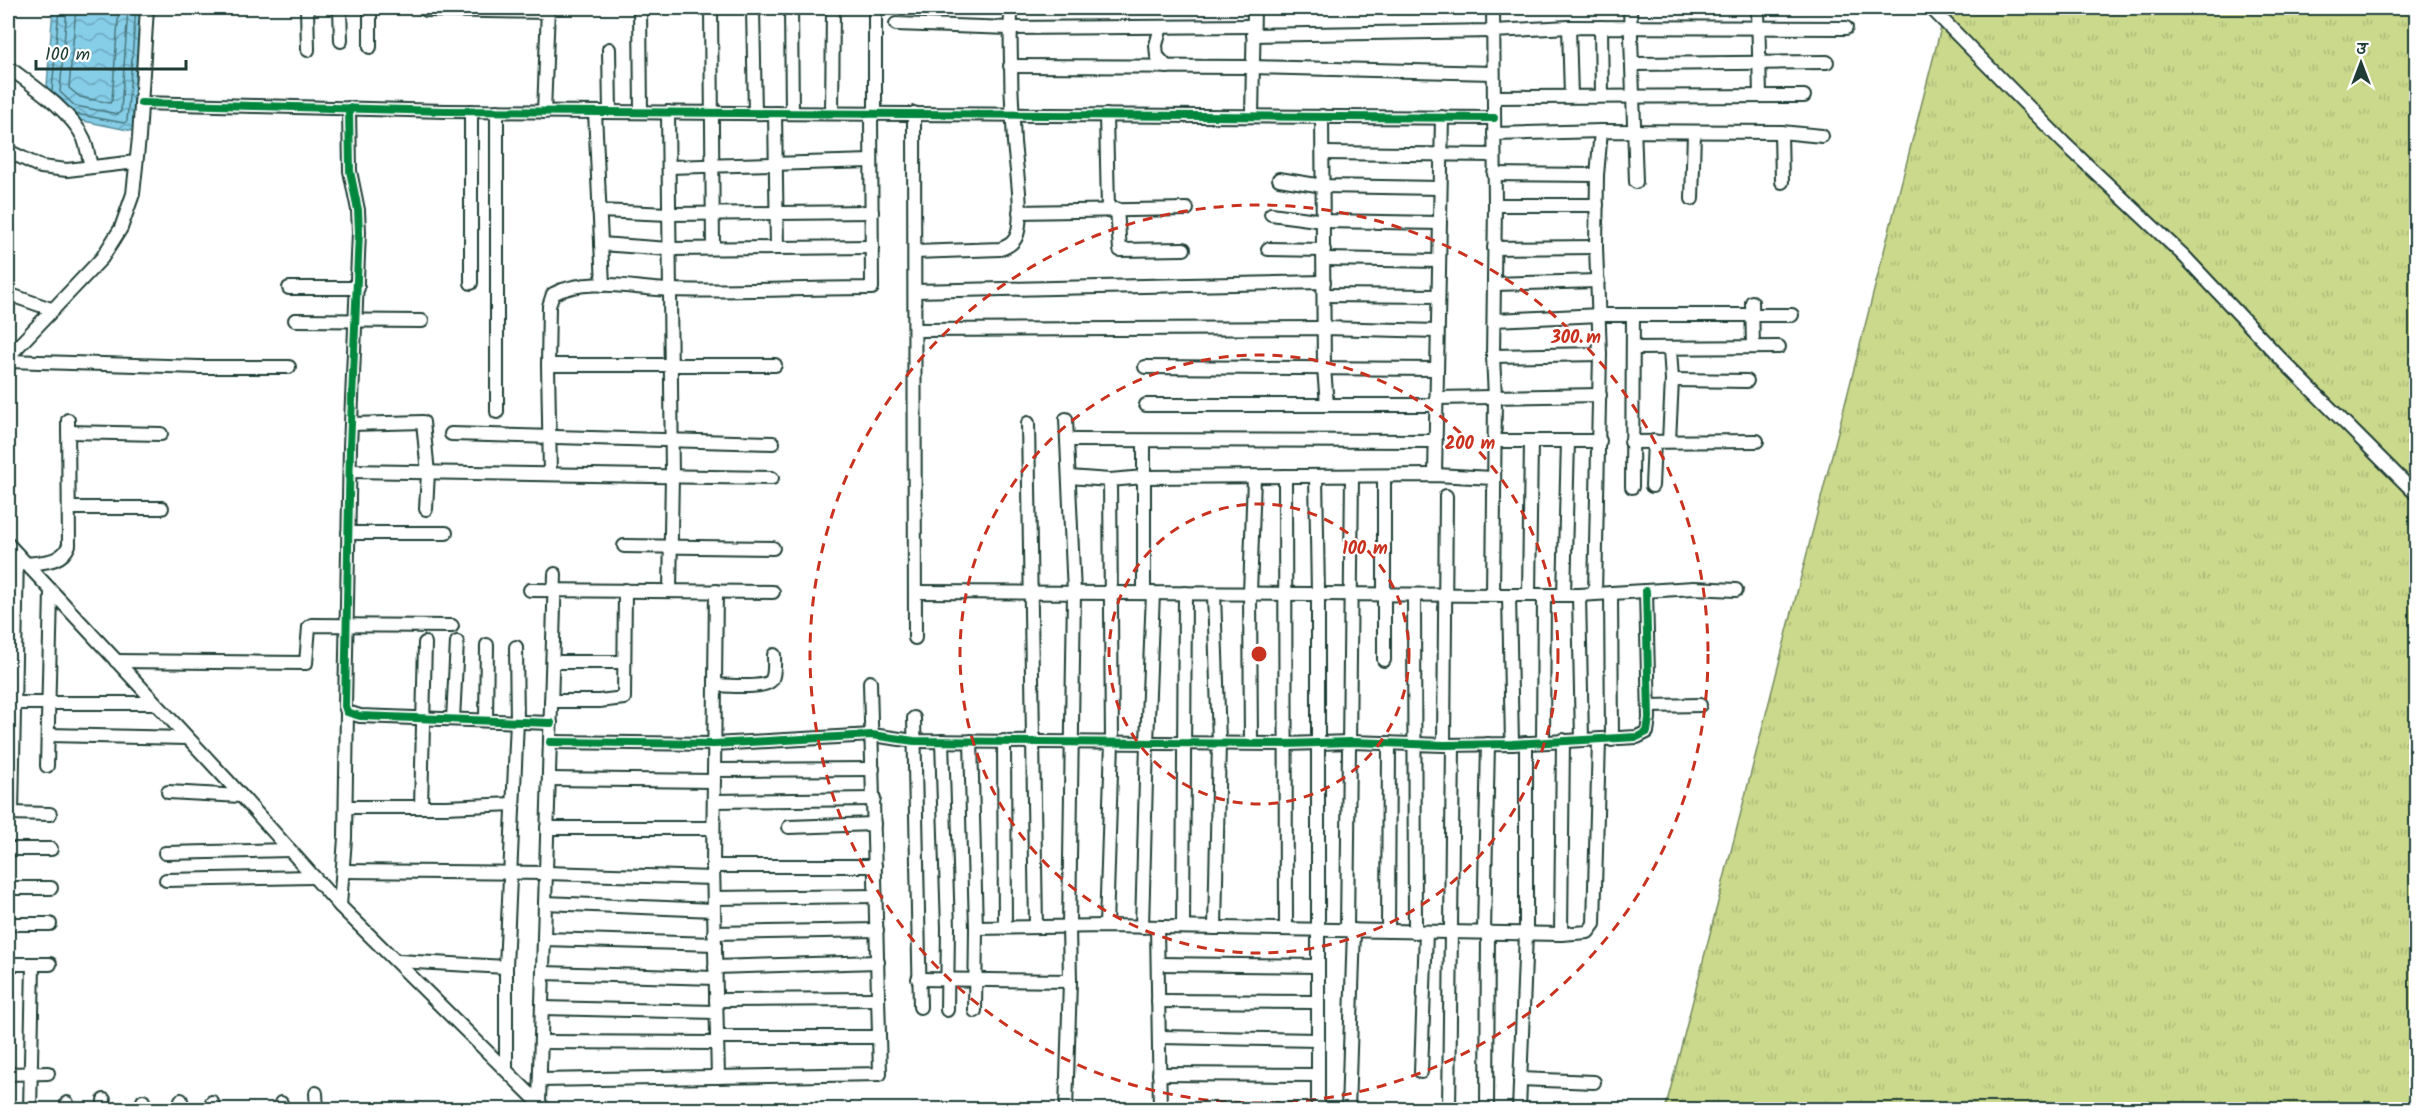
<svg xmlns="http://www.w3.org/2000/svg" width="2424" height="1117" font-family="Kalam,'Playpen Sans Deva',sans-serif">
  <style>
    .grass { fill: url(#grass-tufts); stroke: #758b60; stroke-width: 1.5 }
    .water { fill: url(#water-waves); stroke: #5d93a0; stroke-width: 1.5 }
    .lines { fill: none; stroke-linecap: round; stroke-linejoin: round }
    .shore { stroke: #48777c; stroke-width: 1.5 }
    .minor-casing { stroke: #1f3d34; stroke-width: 16 }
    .minor { stroke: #fff; stroke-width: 12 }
    .cycleway-casing { stroke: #fff; stroke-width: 11 }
    .cycleway { stroke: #00873e; stroke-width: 8 }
    .ring { fill: none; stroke: #c8321e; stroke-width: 3; stroke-dasharray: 10 8 }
    .centre { fill: #c8321e; stroke: #fff; stroke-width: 3 }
    .ring-label { font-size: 18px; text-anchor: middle; font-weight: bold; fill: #c8321e; stroke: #fff; stroke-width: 4.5; stroke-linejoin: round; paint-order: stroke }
  </style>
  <defs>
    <pattern id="grass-tufts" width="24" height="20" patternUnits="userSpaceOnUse" patternTransform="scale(1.5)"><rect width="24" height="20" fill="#cbd98c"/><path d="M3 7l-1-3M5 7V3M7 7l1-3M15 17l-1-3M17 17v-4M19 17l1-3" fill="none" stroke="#aebb79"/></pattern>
    <pattern id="water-waves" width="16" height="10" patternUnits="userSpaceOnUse" patternTransform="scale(1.5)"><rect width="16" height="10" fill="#86cde8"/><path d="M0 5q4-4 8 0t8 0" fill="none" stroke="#6da8bd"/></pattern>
  </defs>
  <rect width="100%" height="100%" fill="#fff"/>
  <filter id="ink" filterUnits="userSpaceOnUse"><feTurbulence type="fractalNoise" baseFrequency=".0167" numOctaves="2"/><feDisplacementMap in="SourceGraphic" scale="12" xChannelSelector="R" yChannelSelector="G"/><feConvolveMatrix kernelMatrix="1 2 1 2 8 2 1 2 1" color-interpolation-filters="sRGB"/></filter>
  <g filter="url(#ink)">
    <path class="grass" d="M1946,8H2416V1109L1665,1110Z"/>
    <path class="water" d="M53,8H142L133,131L69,118L46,98Z"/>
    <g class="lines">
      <g class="shore">
        <path d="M67,8L60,92L75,106L118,114L121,111L128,8"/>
        <path d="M76,8L69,88L80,97L110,103L112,100L119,8"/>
        <path d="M52,91L59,8"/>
        <path d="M76,114L124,123L127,121L136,8"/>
      </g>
      <defs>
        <g id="minor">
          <path d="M307,8L308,50"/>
          <path d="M340,8L341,41"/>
          <path d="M370,8V47"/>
          <path d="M640,8L641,112"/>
          <path d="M711,8L713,248"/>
          <path d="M753,8L755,113"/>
          <path d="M791,8L792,113"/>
          <path d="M1630,8L1636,182"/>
          <path d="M1758,8L1760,96"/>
          <path d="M1931,8L2064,143L2183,255L2280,358L2416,494"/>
          <path d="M426,10L548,12"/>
          <path d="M896,24L1010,28L1253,26"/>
          <path d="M1161,27L1156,45L1157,56L1167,67"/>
          <path d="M1569,27L1571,96"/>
          <path d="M1601,27L1602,96"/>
          <path d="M1253,35L1493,31L1569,27L1846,28"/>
          <path d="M609,49L610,112"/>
          <path d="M1633,64L1827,62"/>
          <path d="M1010,66L1252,67L1493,73"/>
          <path d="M8,67C32,85 71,111 84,139C87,148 89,158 91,167"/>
          <path d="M1494,97L1804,96"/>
          <path d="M141,103L445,111L1494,118"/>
          <path d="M349,108L350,171L358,210L359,232L350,447L345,706L347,712L360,716L551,723"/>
          <path d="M471,111V283"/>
          <path d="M497,111V412"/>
          <path d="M544,112L548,8"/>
          <path d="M595,112L603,285"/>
          <path d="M668,112L672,475L670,591"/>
          <path d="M775,113L777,248"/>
          <path d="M832,113L833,8"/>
          <path d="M875,113V8"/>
          <path d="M914,113L915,638"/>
          <path d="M1106,115L1108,209"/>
          <path d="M1252,116L1254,8"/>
          <path d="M1322,116L1324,368L1327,405"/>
          <path d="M1781,132L1782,182"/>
          <path d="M1494,134L1601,131L1781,132L1822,136"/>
          <path d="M8,151L41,167L67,170L136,162"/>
          <path d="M1323,153L1494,155"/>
          <path d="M669,167L871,161"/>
          <path d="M1494,174L1597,175"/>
          <path d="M1279,179L1323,186L1440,188"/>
          <path d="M1692,199L1694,133"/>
          <path d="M1495,205H1597"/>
          <path d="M1117,209L1120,250L1184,249"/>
          <path d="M599,211L669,214L872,212"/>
          <path d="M1019,212L1187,209"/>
          <path d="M1271,214L1324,221L1440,223"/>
          <path d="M601,244L669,249L872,247"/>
          <path d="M1494,248L1596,247"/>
          <path d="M1268,249L1324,250"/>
          <path d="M915,252L1000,249C1009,246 1016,242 1018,231C1023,208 1016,167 1014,142C1011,97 1010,53 1011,8"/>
          <path d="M1325,259L1439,261"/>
          <path d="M1494,284L1598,281"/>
          <path d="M289,288H358"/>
          <path d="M915,291L1324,282"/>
          <path d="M8,294L51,309"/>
          <path d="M1324,295L1438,296"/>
          <path d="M1752,302L1753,347"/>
          <path d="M295,320L422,321"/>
          <path d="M1494,320L1600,315H1792"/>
          <path d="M915,330L1325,328L1437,331"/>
          <path d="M1634,348L1779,347"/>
          <path d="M1493,356L1600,354"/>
          <path d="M8,357L102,258L121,228L133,194L139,138L147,8"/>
          <path d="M8,361L199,367H289"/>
          <path d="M548,365H775"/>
          <path d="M1145,367L1437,369"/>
          <path d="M1672,380L1747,381"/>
          <path d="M1436,398L1600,395"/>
          <path d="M1146,405H1436"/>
          <path d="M1028,423L1036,927"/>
          <path d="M352,424L423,422L428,473L426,509"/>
          <path d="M68,432L161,434"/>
          <path d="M451,434L773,443"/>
          <path d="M1067,440L1435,441"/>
          <path d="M1144,441V593"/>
          <path d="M1494,441H1600"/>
          <path d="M1669,441L1672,380L1670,349"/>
          <path d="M1631,442L1757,441"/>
          <path d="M350,471L772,478"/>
          <path d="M550,474L548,365L549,306L553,294C588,276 633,289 670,290C738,292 805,288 872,288L871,113"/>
          <path d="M1435,475L1442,117"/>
          <path d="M1285,476L1286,929"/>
          <path d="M1316,476L1318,594V1110"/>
          <path d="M1384,476V660"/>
          <path d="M1069,477L1110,480L1144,477L1435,475L1493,478"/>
          <path d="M1652,486L1654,441"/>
          <path d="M1632,487L1633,315"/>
          <path d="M69,508H162"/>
          <path d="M348,533H446"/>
          <path d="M8,544L228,781L340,906L546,1110"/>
          <path d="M624,546L773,548"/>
          <path d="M26,564C43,562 62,563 69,545L68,420"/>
          <path d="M530,590L773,592"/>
          <path d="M716,591L713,866L718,1077"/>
          <path d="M915,592L1509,595H1579L1694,588L1736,590"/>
          <path d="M1595,593L1600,354L1596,247L1597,175L1601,131"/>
          <path d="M1611,593L1612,740"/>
          <path d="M1214,594L1219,742L1215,928"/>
          <path d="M1414,595L1415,932"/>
          <path d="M1493,595L1495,397L1493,356L1495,205L1493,8"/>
          <path d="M1509,595L1512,744"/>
          <path d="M1529,595L1531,441"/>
          <path d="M1564,595L1568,441"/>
          <path d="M1579,595L1582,740"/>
          <path d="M116,661L306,663L309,627L312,625L452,626"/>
          <path d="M553,662H624"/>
          <path d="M715,685C726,685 767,690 772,679C775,673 774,661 774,655"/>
          <path d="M551,701H599L624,698L625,590"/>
          <path d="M9,703H155"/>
          <path d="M1649,706L1700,705"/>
          <path d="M914,718L920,1007"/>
          <path d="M453,719L457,642"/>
          <path d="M486,720L487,645"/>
          <path d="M48,735L187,738"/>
          <path d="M942,741L948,928L947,1010"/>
          <path d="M971,741L976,928L975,1011"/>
          <path d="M1004,741L1005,927"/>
          <path d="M1543,741L1544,595"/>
          <path d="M550,742L714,744L872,735L914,741L1286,744L1351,742L1444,745L1512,744L1637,737L1647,732L1649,718L1646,591"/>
          <path d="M1251,742L1250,594L1254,477"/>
          <path d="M1444,745L1446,496"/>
          <path d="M47,766L51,592"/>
          <path d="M714,770L873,769"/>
          <path d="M549,779L714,781"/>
          <path d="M168,792L241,796"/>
          <path d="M714,801L874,799"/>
          <path d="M346,807H446L513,804"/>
          <path d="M421,807L425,643"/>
          <path d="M8,813L50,814"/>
          <path d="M12,813L17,554"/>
          <path d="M789,827L874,824"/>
          <path d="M547,828H713"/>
          <path d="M8,849H51"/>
          <path d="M165,853L290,850"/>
          <path d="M713,866H875"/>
          <path d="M343,871L546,873L713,878"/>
          <path d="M166,880L314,877"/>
          <path d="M8,888H51"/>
          <path d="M714,898L876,896"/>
          <path d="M545,903L714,910"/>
          <path d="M340,906L345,838L347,712"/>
          <path d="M8,924H50"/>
          <path d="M1106,926L1112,742L1110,480"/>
          <path d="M1142,927L1147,743L1153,593"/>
          <path d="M1157,927L1160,1110"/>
          <path d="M1183,927L1185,593"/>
          <path d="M976,928L1106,926L1561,934L1588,932L1594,924L1599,740"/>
          <path d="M1347,930L1352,476"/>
          <path d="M1388,931L1389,743"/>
          <path d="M1484,932L1488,744"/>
          <path d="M714,933L877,930"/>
          <path d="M1561,934L1563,740"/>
          <path d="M544,939L715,944"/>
          <path d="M398,961L506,967"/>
          <path d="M8,964H50"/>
          <path d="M1158,964L1317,966"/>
          <path d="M715,967L878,962"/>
          <path d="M543,973L715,978"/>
          <path d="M918,979L1070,981"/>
          <path d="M716,1000L878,999"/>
          <path d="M1158,1001L1317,1002"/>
          <path d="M542,1008L716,1012"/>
          <path d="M717,1037H879"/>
          <path d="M1159,1037L1318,1040"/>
          <path d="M541,1042L717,1043"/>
          <path d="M506,1070V967L517,721L516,647"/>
          <path d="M1421,1072L1426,932"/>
          <path d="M8,1074L48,1073"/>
          <path d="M1159,1074L1318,1075"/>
          <path d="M1520,1079L1594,1082"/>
          <path d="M540,1080L880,1074L870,682"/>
          <path d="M316,1093L317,1110"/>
          <path d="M104,1100V1110"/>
          <path d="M181,1100L182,1110"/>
          <path d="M143,1101V1110"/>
          <path d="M212,1102L213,1110"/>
          <path d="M539,1102L555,574"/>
          <path d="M67,1103V1110"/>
          <path d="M281,1103L282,1110"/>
          <path d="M30,1110L33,965"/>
          <path d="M1066,1110L1070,981L1069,926L1074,593L1066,419"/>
          <path d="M1348,1110L1354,930"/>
          <path d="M1449,1110L1453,745"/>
          <path d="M1487,1110L1488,932"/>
          <path d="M1519,1110L1526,933V743"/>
        </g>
      </defs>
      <use href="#minor" class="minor-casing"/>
      <use href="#minor" class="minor"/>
      <defs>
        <g id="cycleway">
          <path d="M141,103L445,111L1494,118"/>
          <path d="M349,108L350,171L358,210L359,232L350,447L345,706L347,712L360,716L551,723"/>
          <path d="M550,742L714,744L872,735L914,741L1286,744L1351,742L1444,745L1512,744L1637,737L1647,732L1649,718L1646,591"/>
        </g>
      </defs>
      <use href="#cycleway" class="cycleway-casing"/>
      <use href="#cycleway" class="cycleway"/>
    </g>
  </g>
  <g class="ring">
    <circle cx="1259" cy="654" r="150"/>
    <circle cx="1259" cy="654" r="299"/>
    <circle cx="1259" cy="654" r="449"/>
  </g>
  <circle cx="1259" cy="654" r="9" class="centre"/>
  <g class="ring-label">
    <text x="1576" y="343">300 m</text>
    <text x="1470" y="449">200 m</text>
    <text x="1365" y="554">100 m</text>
  </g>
  <rect width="2424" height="1117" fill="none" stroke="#fff" stroke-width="30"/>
  <rect x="15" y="15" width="2394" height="1087" fill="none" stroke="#1f3d34" stroke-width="2" filter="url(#ink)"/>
  <g transform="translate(2361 63)" stroke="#ffffff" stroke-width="4.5" paint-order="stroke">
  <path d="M0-4.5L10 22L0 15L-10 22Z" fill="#1f3d34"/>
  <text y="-9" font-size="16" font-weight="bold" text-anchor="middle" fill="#1f3d34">उ</text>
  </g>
  <path d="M36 60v9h150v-9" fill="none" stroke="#1f3d34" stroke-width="3"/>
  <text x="45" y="60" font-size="18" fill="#1f3d34" stroke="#ffffff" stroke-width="4.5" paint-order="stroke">100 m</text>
</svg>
